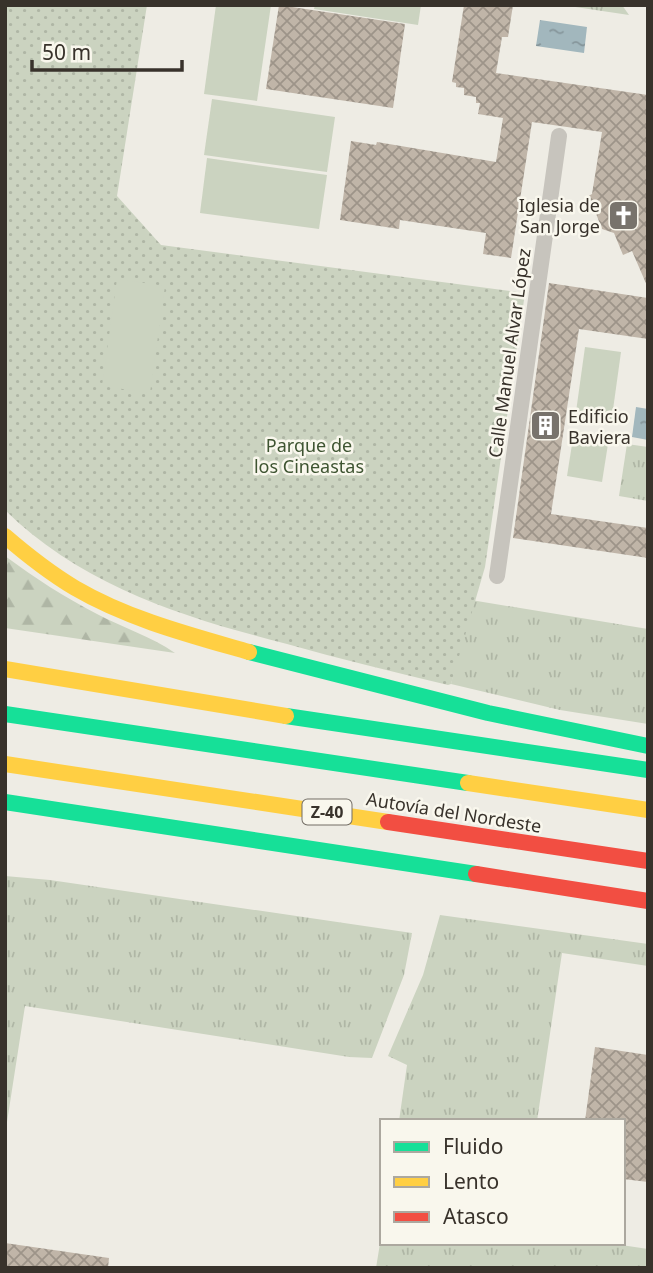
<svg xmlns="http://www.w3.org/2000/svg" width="653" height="1273" font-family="'Noto Sans',sans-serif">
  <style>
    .grass { fill: url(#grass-tufts) }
    .forest { fill: url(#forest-firs) }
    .park { fill: url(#park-dots) }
    .garden { fill: #cbd3c0 }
    .water { fill: url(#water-ripples) }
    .building { fill: url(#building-cross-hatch) }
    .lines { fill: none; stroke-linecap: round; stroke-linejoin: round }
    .street { stroke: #c7c4bd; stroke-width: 16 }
    .fast { stroke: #16e098; stroke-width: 16 }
    .slow { stroke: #ffcf43; stroke-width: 16 }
    .jam { stroke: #f24e42; stroke-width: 16 }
    .labels { text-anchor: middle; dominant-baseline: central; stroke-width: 5; stroke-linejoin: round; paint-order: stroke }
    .shield { fill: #f9f7ed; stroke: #726d65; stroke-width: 2 }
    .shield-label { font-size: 16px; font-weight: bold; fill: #38322b }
    .poi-label { font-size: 18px; fill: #38322b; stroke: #f9f7ed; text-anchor: end }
    .street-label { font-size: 18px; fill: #38322b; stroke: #f9f7ed }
    .park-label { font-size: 18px; fill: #3e5431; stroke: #f9f7ed }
  </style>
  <defs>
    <pattern id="grass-tufts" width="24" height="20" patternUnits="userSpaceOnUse" patternTransform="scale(1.75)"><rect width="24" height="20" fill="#cbd3c0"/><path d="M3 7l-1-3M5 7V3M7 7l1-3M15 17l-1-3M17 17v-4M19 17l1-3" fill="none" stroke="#afb6a5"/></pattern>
    <pattern id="forest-firs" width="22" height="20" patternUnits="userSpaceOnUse" patternTransform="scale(1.75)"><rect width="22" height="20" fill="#cbd3c0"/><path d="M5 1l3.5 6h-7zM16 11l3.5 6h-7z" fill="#afb6a5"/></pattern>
    <pattern id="park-dots" width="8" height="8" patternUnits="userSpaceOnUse" patternTransform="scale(1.75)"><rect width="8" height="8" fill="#cbd3c0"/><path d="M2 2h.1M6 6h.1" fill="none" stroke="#afb6a5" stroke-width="1.8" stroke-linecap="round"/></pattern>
    <pattern id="water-ripples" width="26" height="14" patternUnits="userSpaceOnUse" patternTransform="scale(1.75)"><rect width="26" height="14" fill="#a2b7bd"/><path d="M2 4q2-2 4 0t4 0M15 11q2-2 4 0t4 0" fill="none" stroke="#85959a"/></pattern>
    <pattern id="building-cross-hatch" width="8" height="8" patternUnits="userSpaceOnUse" patternTransform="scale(1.75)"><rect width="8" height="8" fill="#c0b5a8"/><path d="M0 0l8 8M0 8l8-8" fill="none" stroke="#9d9489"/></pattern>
  </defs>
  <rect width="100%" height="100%" fill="#eeece4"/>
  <g class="grass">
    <path d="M562,5H622L629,15Z"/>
    <path d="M627,444L648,447V501L619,496Z"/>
    <path d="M471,600L648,629V724L560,710L451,684Z"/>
    <path d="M5,876L50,880L412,933L404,975L372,1058L349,1057L25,1006L5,1135Z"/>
    <path d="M440,915L648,944V966L562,953L537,1121H399L407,1065L388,1056L423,975Z"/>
    <path d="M382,1231V1243H608L648,1249V1268H376Z"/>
  </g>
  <path class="forest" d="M5,556C35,578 64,597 97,614C123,628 151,636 175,653L5,628Z"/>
  <path class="park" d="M5,5H147L117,196L161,245L525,293L485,567L451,684L448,685C394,672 340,659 287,644C185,618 82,586 5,510Z"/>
  <g class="garden">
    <path d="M216,5H271L257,101L204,94Z"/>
    <path d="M315,5H421L418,25L314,9Z"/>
    <path d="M212,99L335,117L327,172L204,155Z"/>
    <path d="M207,158L327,175L319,229L200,213Z"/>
    <path d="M117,279L165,286L150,393L102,386Z"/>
    <path d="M585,347L621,352L611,424L575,419Z"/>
    <path d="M573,438L608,444L602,482L567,476Z"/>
  </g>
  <g class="water">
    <path d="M540,20L587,27L584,53L536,46Z"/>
    <path d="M636,407L648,409V440L632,437Z"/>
  </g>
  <g class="building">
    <path d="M279,5L405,24L393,108L266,89Z"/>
    <path d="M464,5H513L508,37H502L496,73L648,95V288L632,251L623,255L614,233L602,229L595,211L586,210L587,197L592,194L602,132L532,122L511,258L483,254L486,233L400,220L399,229L340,220L351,141L376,145L377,142L496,162L503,118L478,114L480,103H476V97L464,95V88L456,87V83L452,82Z"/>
    <path d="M549,283L648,298V339L579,329L551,514L648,528V558L513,538Z"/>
    <path d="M595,1047L648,1055V1182L623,1179V1121H585Z"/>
    <path d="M5,1243L109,1258L108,1268H5Z"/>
  </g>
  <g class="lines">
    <path class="street" d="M497,576L559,136"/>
    <g class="fast">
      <path d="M249,652L488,713L648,746"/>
      <path d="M5,714L468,783"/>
      <path d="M286,716L648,770"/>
      <path d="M5,802L476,874"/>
    </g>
    <g class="slow">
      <path d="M5,536C27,555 50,573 75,588C128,619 190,635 249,652"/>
      <path d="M5,669L286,716"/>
      <path d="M5,764L388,822"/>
      <path d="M468,783L648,810"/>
    </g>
    <g class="jam">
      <path d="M388,822L648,861"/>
      <path d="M476,874L648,901"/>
    </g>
  </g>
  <defs>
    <symbol id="church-square" viewBox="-11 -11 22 22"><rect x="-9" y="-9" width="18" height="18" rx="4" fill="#78736c" stroke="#f9f7ed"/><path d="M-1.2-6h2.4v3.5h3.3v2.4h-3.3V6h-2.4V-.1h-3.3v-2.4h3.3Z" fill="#fff"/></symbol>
    <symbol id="building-square" viewBox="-11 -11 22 22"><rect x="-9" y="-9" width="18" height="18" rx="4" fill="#78736c" stroke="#f9f7ed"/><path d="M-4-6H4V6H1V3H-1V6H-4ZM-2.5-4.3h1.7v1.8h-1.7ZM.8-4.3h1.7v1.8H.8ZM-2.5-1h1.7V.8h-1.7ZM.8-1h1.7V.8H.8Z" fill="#fff"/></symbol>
  </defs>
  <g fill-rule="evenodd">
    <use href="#church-square" x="606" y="198" width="35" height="35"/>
    <use href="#building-square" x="528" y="408" width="35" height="35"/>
  </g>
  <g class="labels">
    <rect class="shield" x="302.5" y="799.5" width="49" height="25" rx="5"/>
    <g class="shield-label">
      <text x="327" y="812">Z-40</text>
    </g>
    <g class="poi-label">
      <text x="600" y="205">Iglesia de<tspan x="600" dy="21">San Jorge</tspan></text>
      <text x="568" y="416" text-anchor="start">Edificio<tspan x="568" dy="21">Baviera</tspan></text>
    </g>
    <g class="street-label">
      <text transform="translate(509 353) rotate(-82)">Calle Manuel Alvar López</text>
      <text transform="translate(454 812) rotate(9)">Autovía del Nordeste</text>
    </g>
    <g class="park-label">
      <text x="309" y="445">Parque de<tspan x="309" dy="21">los Cineastas</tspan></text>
    </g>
  </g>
  <rect width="653" height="1273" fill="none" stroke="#38322b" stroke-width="14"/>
  <rect x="380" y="1119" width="245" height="126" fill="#f9f7ed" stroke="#aca89f" stroke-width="2"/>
  <rect x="394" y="1142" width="35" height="10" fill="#16e098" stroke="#aca89f" stroke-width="2"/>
  <text x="443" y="1154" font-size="21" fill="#38322b">Fluido</text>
  <rect x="394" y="1177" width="35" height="10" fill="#ffcf43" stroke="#aca89f" stroke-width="2"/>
  <text x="443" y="1189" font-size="21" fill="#38322b">Lento</text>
  <rect x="394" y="1212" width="35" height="10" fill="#f24e42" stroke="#aca89f" stroke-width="2"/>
  <text x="443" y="1224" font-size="21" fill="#38322b">Atasco</text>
  <path d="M32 60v10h150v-10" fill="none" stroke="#38322b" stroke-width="3.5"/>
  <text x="42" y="60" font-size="21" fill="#38322b" stroke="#f9f7ed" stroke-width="5" paint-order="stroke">50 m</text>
</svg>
